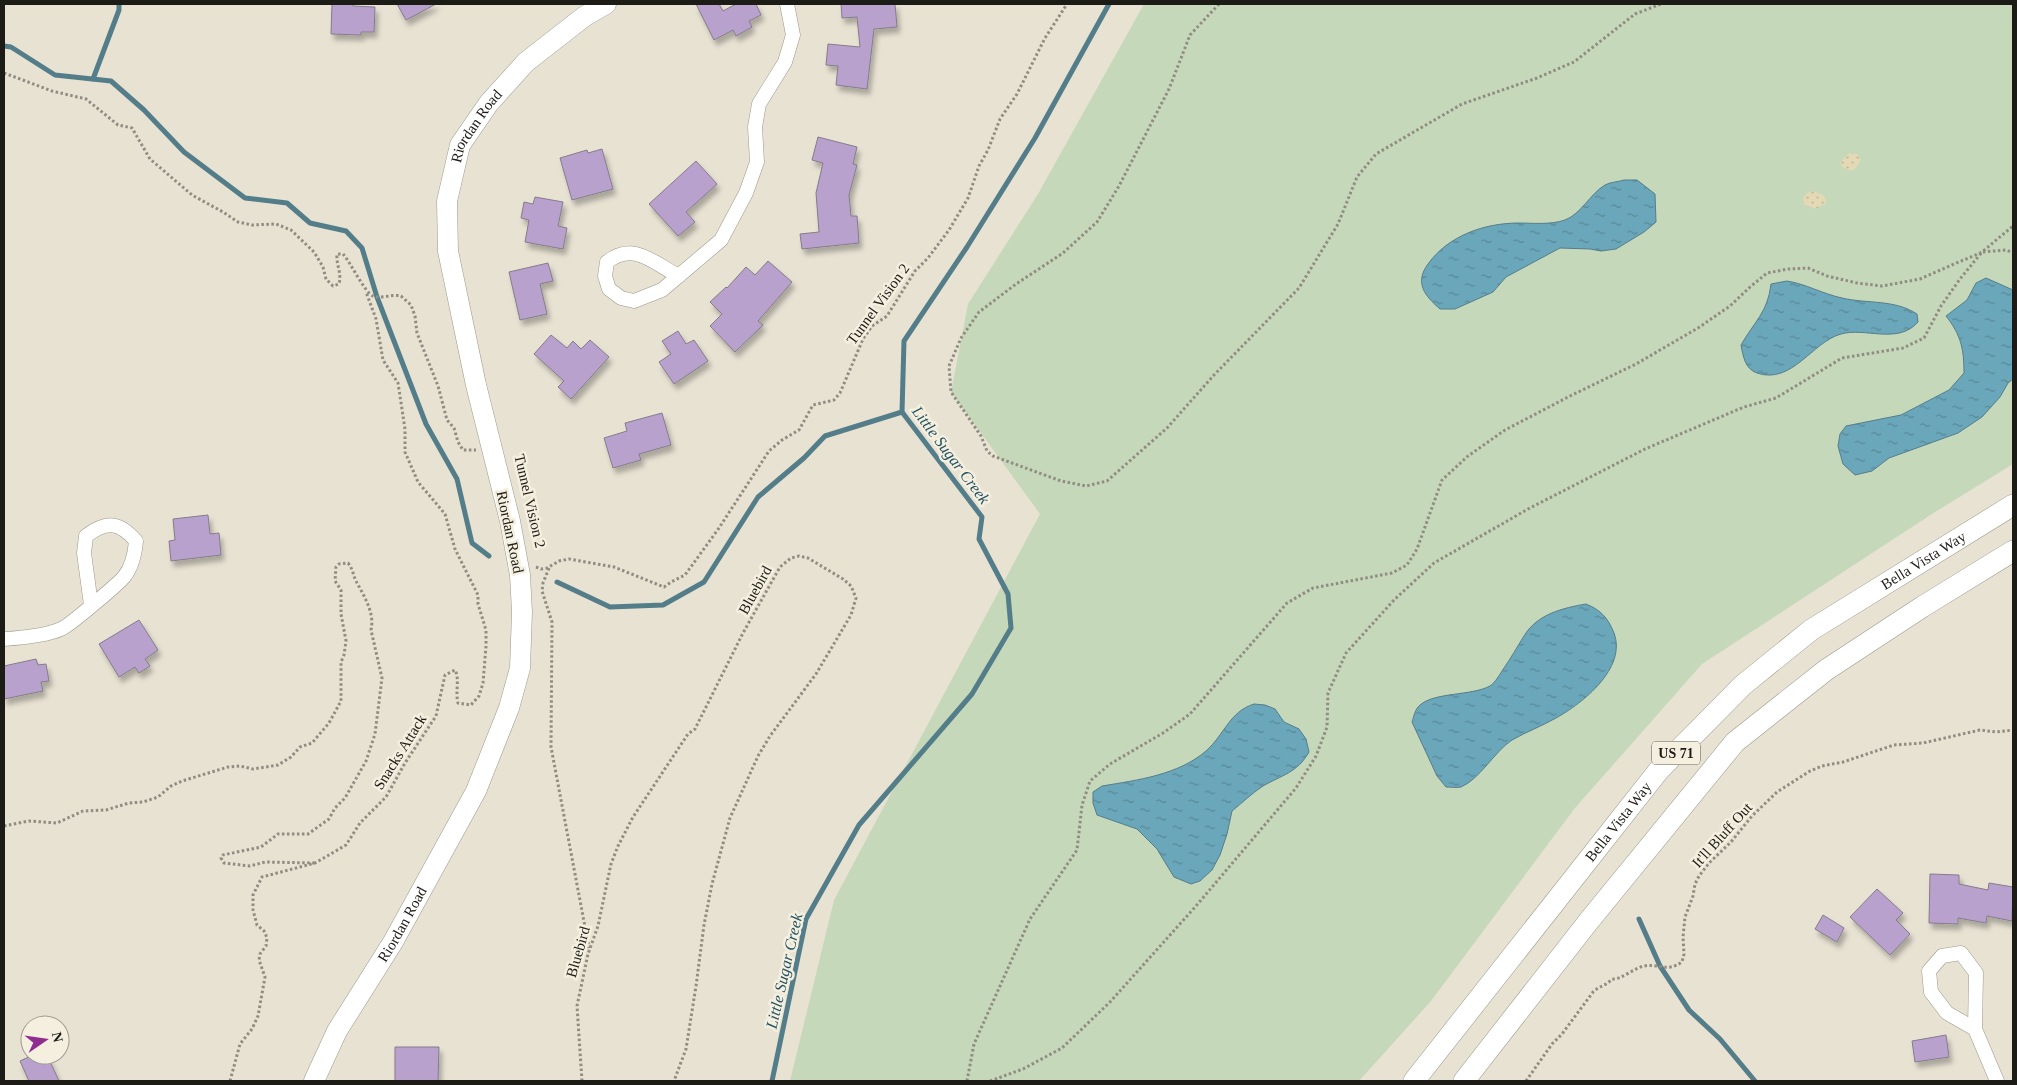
<svg xmlns="http://www.w3.org/2000/svg" width="2017" height="1085" font-family="Georgia,serif">
  <style>
    .grass { fill: #c6d8ba }
    .sand { fill: url(#sand-dots) }
    .water { fill: url(#water-ripples); stroke: #547d8a }
    .lines { fill: none; stroke-linecap: round; stroke-linejoin: round }
    .stream { stroke: #547d8a; stroke-width: 5 }
    .building { fill: #b9a1ce; stroke: #837c89; filter: url(#shadow) }
    .street-casing { stroke: #9d988a; stroke-width: 15 }
    .secondary-casing { stroke: #9d988a; stroke-width: 21 }
    .primary-casing { stroke: #9d988a; stroke-width: 22 }
    .path { stroke: #918c82; stroke-width: 3; stroke-dasharray: 2.5 2.5; stroke-linecap: butt }
    .street { stroke: #fff; stroke-width: 14 }
    .secondary { stroke: #fff; stroke-width: 20 }
    .primary { stroke: #fff; stroke-width: 21 }
    .labels { text-anchor: middle; dominant-baseline: central; stroke-width: 5; stroke-linejoin: round; paint-order: stroke }
    .shield { fill: #f5efe0; stroke: #5e5b53; stroke-width: 1 }
    .shield-label { font-size: 14px; font-weight: bold; fill: #1d1b16 }
    .street-label { font-size: 15px; fill: #1d1b16; stroke: #f5efe0 }
    .water-label { font-size: 16px; font-style: italic; fill: #1f5160; stroke: #f5efe0 }
  </style>
  <defs>
    <pattern id="sand-dots" width="8" height="8" patternUnits="userSpaceOnUse" patternTransform="scale(1.25)"><rect width="8" height="8" fill="#e3d9b4"/><path d="M2 2h.1M6 6h.1" fill="none" stroke="#c2ba9a" stroke-width="1.8" stroke-linecap="round"/></pattern>
    <pattern id="water-ripples" width="26" height="14" patternUnits="userSpaceOnUse" patternTransform="scale(1.25)"><rect width="26" height="14" fill="#6ba7bb"/><path d="M2 4q2-2 4 0t4 0M15 11q2-2 4 0t4 0" fill="none" stroke="#578797"/></pattern>
    <filter id="shadow"><feDropShadow dx="3" dy="5.5" stdDeviation="2.5" flood-color="#0004"/></filter>
  </defs>
  <rect width="100%" height="100%" fill="#e8e2d3"/>
  <path class="grass" d="M1144,4H2013V464L1932,514L1702,664L1575,808L1431,1001L1359,1081H790L834,900L1040,514L951,392L968,304L1038,194Z"/>
  <g class="sand">
    <path d="M1850,153L1857,154L1861,160L1854,170H1848L1842,167L1840,162Z"/>
    <path d="M1813,191L1823,195L1826,200L1825,204L1816,209L1803,204C1802,198 1806,192 1813,191Z"/>
  </g>
  <g class="water">
    <path d="M1624,180H1637L1655,194L1656,222L1644,232L1616,249L1601,251L1590,249L1560,248L1506,277L1493,292L1455,309H1440C1425,296 1414,283 1428,264C1448,236 1484,223 1519,223C1532,223 1551,225 1565,220C1581,214 1590,194 1605,185C1610,182 1618,182 1624,180Z"/>
    <path d="M1986,278L2013,290V379L2008,383L2000,397L1982,417L1958,433L1889,458L1872,471L1855,475L1843,464L1838,446L1840,434L1846,426L1901,415L1949,390L1964,373C1964,349 1961,335 1946,316L1967,300L1976,283Z"/>
    <path d="M1787,281C1806,284 1823,294 1842,298C1867,304 1894,299 1917,314L1918,322C1898,345 1865,327 1841,334C1812,342 1792,385 1757,373C1745,369 1743,356 1741,345C1754,322 1768,312 1771,284Z"/>
    <path d="M1586,604C1601,610 1608,618 1614,633C1627,668 1583,703 1556,718C1542,726 1526,732 1512,740C1494,752 1480,779 1461,787C1457,788 1450,787 1446,787L1437,776L1412,722C1414,716 1415,709 1420,705C1435,692 1471,696 1490,686C1495,683 1500,674 1504,668C1511,658 1517,647 1524,636C1537,614 1563,608 1586,604Z"/>
    <path d="M1254,704L1265,705L1275,709L1284,722L1299,729L1306,739L1309,752C1297,773 1282,775 1263,786C1252,793 1242,803 1232,811L1227,834L1220,855L1212,870L1200,881L1191,884L1174,877L1157,849L1137,829L1097,815L1093,803V792L1102,786C1138,780 1178,775 1206,751C1225,734 1229,712 1254,704Z"/>
  </g>
  <g class="lines">
    <g class="stream">
      <path d="M4,46L11,47L55,75L111,81L144,110L184,152L245,198L287,203L310,223L346,231L362,248L377,297L426,424L457,479L472,543L489,556"/>
      <path d="M93,79L119,10V4"/>
      <path d="M557,582L610,607L663,605L704,582L758,497L804,458L825,436L902,412"/>
      <path d="M1639,919L1660,966L1689,1010L1720,1039L1755,1081"/>
      <path d="M772,1081L806,919L859,825L972,694L1011,628L1008,594L979,539L982,517L902,412L904,341L967,247L1035,138L1109,4"/>
    </g>
  </g>
  <g class="building">
    <path d="M332,4H353V6L375,7L374,32H361V35L331,34Z"/>
    <path d="M397,4H436L406,20Z"/>
    <path d="M696,4H719L723,11L736,4H756L761,15L749,21L752,27L736,36L733,30L714,40Z"/>
    <path d="M841,4H895L897,27L874,29L867,89L836,85L838,66L826,65L828,44L860,47L857,17L842,18Z"/>
    <path d="M818,137L857,147L853,164L857,165L849,195L851,216H857L859,243L802,249L800,234L819,232L816,193L823,163L812,160Z"/>
    <path d="M602,149L613,189L572,200L560,158L587,150L588,153Z"/>
    <path d="M696,161L717,184L686,212L695,222L678,236L649,204Z"/>
    <path d="M535,197L563,202L558,226L567,228L563,249L525,242L529,220L521,218L524,202L533,204Z"/>
    <path d="M768,261L792,282L758,321L763,325L735,352L710,326L722,314L710,302L726,287L727,288L746,267L755,275Z"/>
    <path d="M548,263L553,281L540,284L547,314L520,320L509,272Z"/>
    <path d="M678,331L686,344L694,340L708,361L674,384L659,362L671,354L662,341Z"/>
    <path d="M551,335L567,348L573,341L581,349L590,340L609,357L571,399L558,387L564,381L534,354Z"/>
    <path d="M662,413L671,445L639,454L641,460L613,468L604,438L627,431L625,423Z"/>
    <path d="M208,515L210,534L219,533L221,555L171,561L169,541L175,540L173,519Z"/>
    <path d="M139,620L158,650L145,659L150,666L139,673L135,667L119,677L99,644Z"/>
    <path d="M36,659L38,665L46,664L49,681L41,682L43,691L4,699V666Z"/>
    <path d="M1930,874L1959,875V884L1988,890L1989,883L2013,887L2012,921L1987,916L1986,923L1958,918V924L1929,923Z"/>
    <path d="M1877,889L1903,913L1896,920L1910,934L1890,955L1850,917Z"/>
    <path d="M1823,915L1844,928L1837,942L1815,929Z"/>
    <path d="M1946,1035L1949,1057L1915,1062L1912,1041Z"/>
    <path d="M395,1047H439L438,1081H395Z"/>
    <path d="M33,1055H47L59,1081H29L20,1061Z"/>
  </g>
  <g class="lines">
    <defs>
      <g id="street">
        <path d="M679,276C653,263 634,241 607,262L605,276L609,289L621,298L634,301L662,290L721,240L746,193L757,162L755,127L759,104L785,62L793,35L787,4"/>
        <path d="M4,639C19,638 48,635 61,629C69,626 118,584 124,577C132,567 135,553 136,541C119,521 106,521 86,536L84,553L91,605"/>
        <path d="M1975,1029L1947,1013L1931,992L1929,971L1942,956L1961,953L1976,973L1975,1029L1997,1081"/>
      </g>
      <g id="secondary">
        <path id="s1" d="M314,1081L337,1031L393,942L476,791L509,708L520,668L522,612L520,575L510,521L476,385L448,251L447,201L460,145L489,103L526,62L585,16L606,4"/>
      </g>
      <g id="primary">
        <path id="s2" d="M1414,1081L1659,770L1743,685L1811,630L2013,505"/>
        <path d="M1464,1081L1588,922L1735,742L1826,670L1922,607L2013,551"/>
      </g>
    </defs>
    <use href="#street" class="street-casing"/>
    <use href="#secondary" class="secondary-casing"/>
    <use href="#primary" class="primary-casing"/>
    <g class="path">
      <path d="M1219,4L1190,35L1169,89L1119,186L1097,222L1063,253L1016,284L979,312L961,338L949,366L951,392L981,436L987,451L993,456L1061,481L1086,486L1107,481L1167,428L1214,375L1299,288L1338,224L1357,177L1376,154L1462,104L1537,78L1574,62L1635,14L1661,4"/>
      <path d="M4,73L52,91L86,99L118,125L132,128L150,159L192,195L223,212L238,222L252,225L276,224L291,230L314,252L323,267L326,279L333,286L339,284C342,273 336,265 337,254H343C351,263 365,293 373,296C381,299 392,294 401,296L411,305L415,316L417,333L438,386L447,420L454,428L458,442L463,450H476"/>
      <path d="M536,567L541,569L547,568L559,561L569,559L614,567L664,587L671,582L685,575L719,528L769,451L782,440L799,430L813,405L834,400L840,393L863,339L872,326L887,316L915,271L928,258L949,230L968,198L979,166L988,150L1000,119L1017,94L1045,38L1067,4"/>
      <path d="M549,568L543,583L542,591L552,622L551,747L589,948"/>
      <path d="M4,826L29,821L57,823L83,811L106,810L129,803L143,802L158,797L171,786L182,781L228,767L240,766L253,769L278,765L291,757L300,747L312,743L329,723L341,701V662L344,655L346,641L341,614V590L335,581L336,567L339,564L348,563C353,569 353,575 356,581C364,596 375,613 371,630L382,678L375,734L366,761L345,798L335,808L329,819L308,834H278L261,847L223,855L221,858L224,863L250,866L265,862L315,863"/>
      <path d="M230,1081L240,1044L252,1029L258,1016L265,977L259,960L260,954L266,946L267,938L264,931L257,925L253,910V895L262,877L315,863L346,845L360,823L386,797L405,763L436,716L445,675L455,670C460,679 455,692 458,703L471,705L479,696L483,683L486,646V630L478,604V595L455,549L445,514L418,482L405,452V429L398,383L383,360L376,319L366,292"/>
      <path d="M582,1081L577,1006L588,954L598,926L611,864L618,846L633,817L688,734L695,729L743,633L780,567L791,558L799,556L808,558L843,579L851,586L856,598L851,615L816,674L770,736L758,756L730,818L712,884L704,925L696,986L686,1049L674,1081"/>
      <path d="M967,1081L974,1044L1030,919L1077,850L1082,805L1090,781L1110,764L1163,733L1190,714L1287,603L1313,588L1392,573L1407,565L1417,549L1442,480L1468,456L1505,430L1570,396L1636,364L1698,328L1730,306L1750,287L1767,273L1788,269L1808,268L1827,276L1857,283L1882,286L1920,279L1982,252L2013,226"/>
      <path d="M990,1081L1023,1069L1062,1048L1110,1002L1196,906L1296,788L1316,756L1327,727L1328,693L1346,653L1394,600L1434,563L1528,509L1645,449L1744,407L1776,398L1842,358L1903,348L1924,338L1941,306L1960,279L1982,252L2006,250L2013,253"/>
      <path d="M1526,1081L1552,1044L1562,1034L1593,992C1599,986 1606,986 1612,979C1621,980 1634,968 1644,966C1660,963 1666,973 1682,962L1684,954L1683,937L1685,917L1693,896L1695,884L1699,876L1709,863L1731,842L1752,816L1777,792L1810,771L1822,766L1843,762L1894,745L1923,743L1980,730L1996,732L2013,730"/>
    </g>
    <use href="#street" class="street"/>
    <use href="#secondary" class="secondary"/>
    <use href="#primary" class="primary"/>
  </g>
  <g class="labels">
    <rect class="shield" x="1652" y="741.5" width="48" height="23" rx="4"/>
    <g class="shield-label">
      <text x="1676" y="753">US 71</text>
    </g>
    <g class="street-label">
      <text stroke="none"><textPath href="#s1" startOffset="1020">Riordan Road</textPath></text>
      <text transform="translate(878 304) rotate(-54)">Tunnel Vision 2</text>
      <text transform="translate(530 501) rotate(77)">Tunnel Vision 2</text>
      <text transform="translate(510 532) rotate(78)">Riordan Road</text>
      <text stroke="none"><textPath href="#s2" startOffset="735">Bella Vista Way</textPath></text>
      <text transform="translate(755 590) rotate(-61)">Bluebird</text>
      <text transform="translate(400 752) rotate(-58)">Snacks Attack</text>
      <text stroke="none"><textPath href="#s2" startOffset="330">Bella Vista Way</textPath></text>
      <text transform="translate(1722 835) rotate(-48)">It'll Bluff Out</text>
      <text stroke="none"><textPath href="#s1" startOffset="180">Riordan Road</textPath></text>
      <text transform="translate(578 952) rotate(-74)">Bluebird</text>
    </g>
    <g class="water-label">
      <text transform="translate(951 455) rotate(53)">Little Sugar Creek</text>
      <text transform="translate(784 971) rotate(-77)">Little Sugar Creek</text>
    </g>
  </g>
  <rect width="2017" height="1085" fill="none" stroke="#1d1b16" stroke-width="10"/>
  <g transform="translate(45 1040) rotate(77)"><circle r="24" fill="#f5efe0" stroke="#9f9a8f"/>
  <path d="M0-4L9 19L0 12L-9 19Z" fill="#902c92"/>
  <text y="-8" font-size="14" font-weight="bold" text-anchor="middle" fill="#1d1b16">N</text>
  </g>
</svg>
